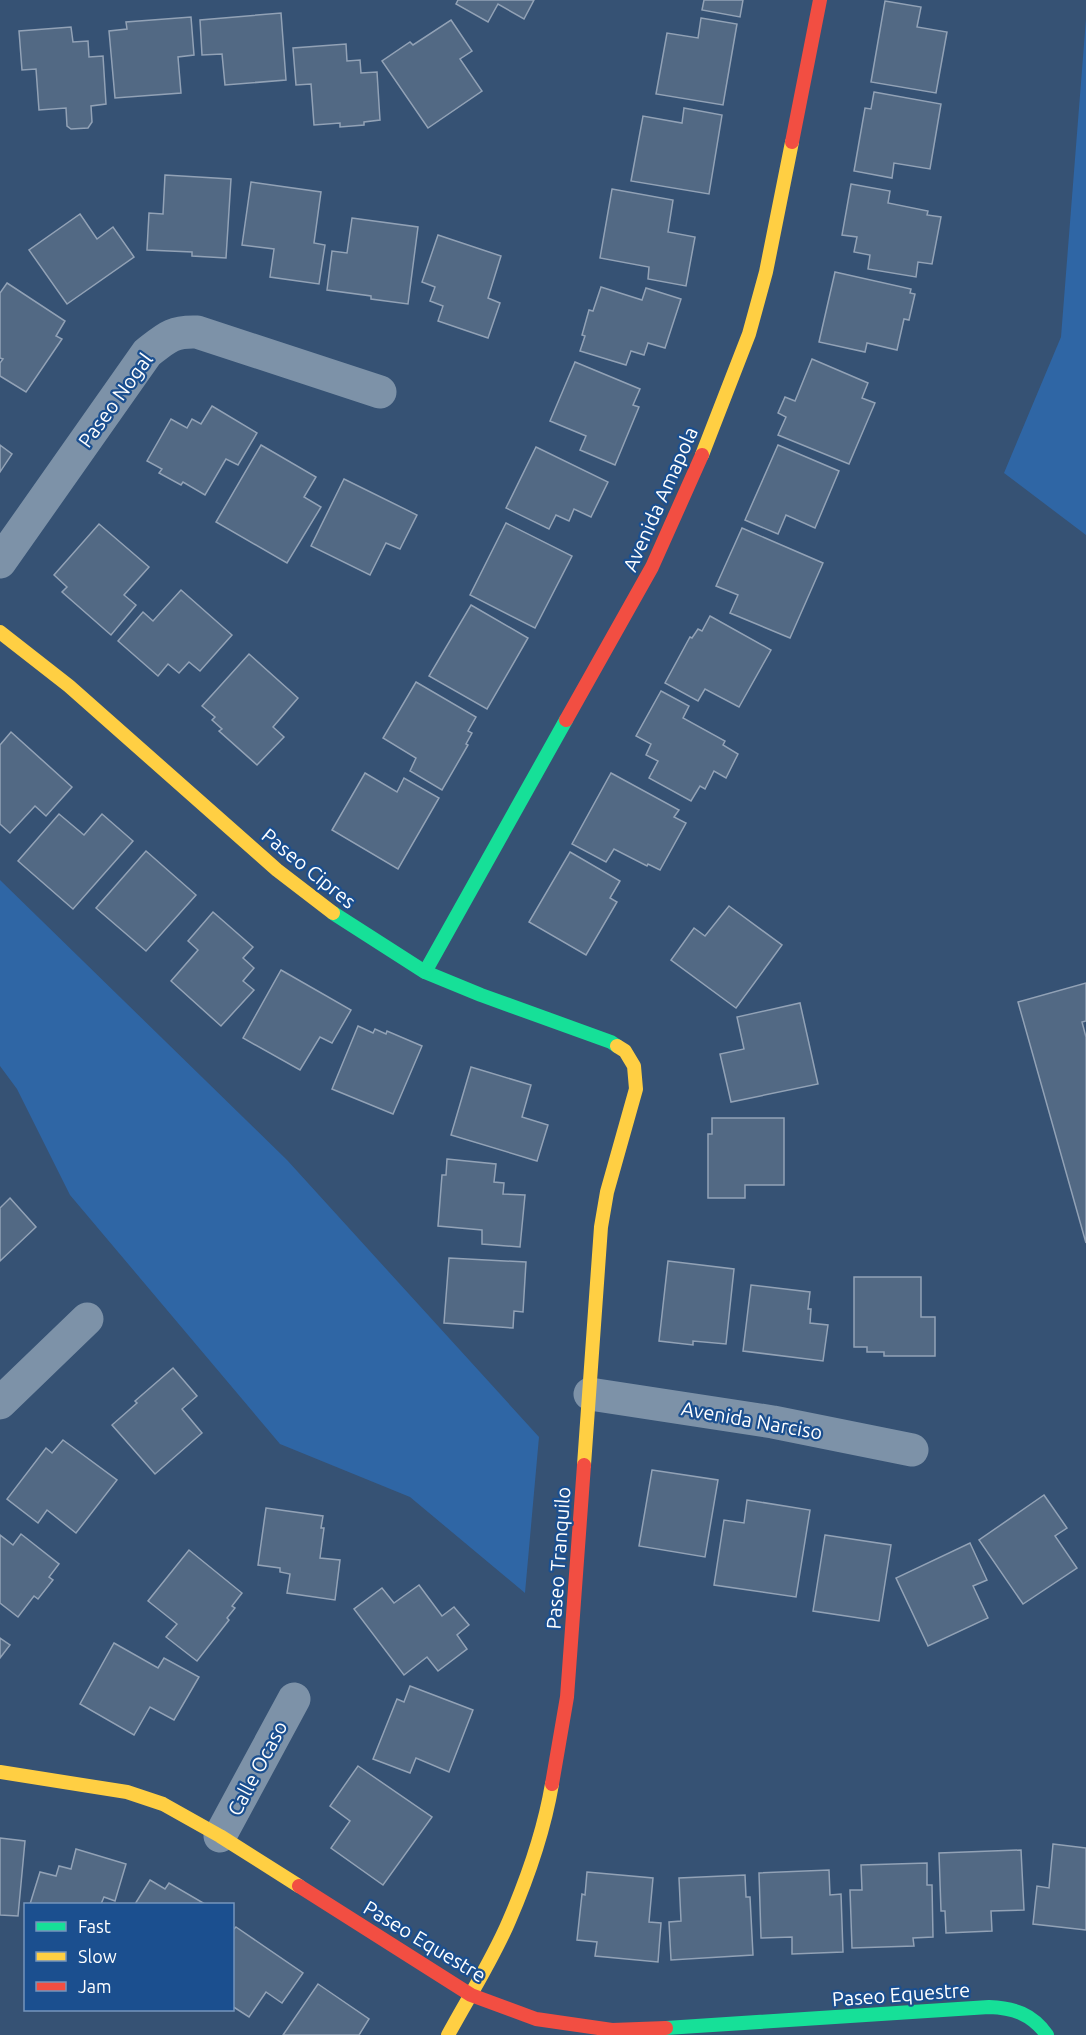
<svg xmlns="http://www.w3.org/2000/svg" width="1086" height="2035" font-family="Ubuntu,sans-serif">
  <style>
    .green { fill: #2f66a5 }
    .building { fill: #526984; stroke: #92a2b6; stroke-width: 1.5 }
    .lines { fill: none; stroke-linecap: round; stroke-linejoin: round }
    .street { stroke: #7d92a8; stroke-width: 33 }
    .fast { stroke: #16e098; stroke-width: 14 }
    .slow { stroke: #ffcf43; stroke-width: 14 }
    .jam { stroke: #f24e42; stroke-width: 14 }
    .labels { text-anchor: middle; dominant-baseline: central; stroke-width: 4.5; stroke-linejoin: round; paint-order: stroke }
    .street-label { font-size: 20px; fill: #fff; stroke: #1b4f8f }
  </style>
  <rect width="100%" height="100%" fill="#365274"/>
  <g class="green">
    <path d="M1086,19V535L1004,473L1061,337Z"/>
    <path d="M0,880L287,1160L539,1437L525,1593L410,1497L280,1444L70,1195L17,1089L0,1066Z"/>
  </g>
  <g class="building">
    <path d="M458,0H534L524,19L498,4L488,22L456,4Z"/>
    <path d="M704,0H743L740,17L702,10Z"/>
    <path d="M885,1L921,7L917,27L947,32L936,93L871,82Z"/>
    <path d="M281,13L286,80L225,85L222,54L202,55L200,20Z"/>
    <path d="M191,17L194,55L178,57L181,93L115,98L109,31L127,29L126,22Z"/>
    <path d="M701,18L737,24L723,105L656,94L667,33L698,38Z"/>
    <path d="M451,20L472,51L460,59L482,91L428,128L382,61L410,42L413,45Z"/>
    <path d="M71,27L73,42L88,41L89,57L103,56L106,104L91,106L92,122L88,128L71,129L67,126L66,108L39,110L36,69L22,70L19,31Z"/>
    <path d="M346,44L347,61L360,60L361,73L377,72L380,120L364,122V125L340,127V123L314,125L311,84L296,85L293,48Z"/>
    <path d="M874,92L941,104L930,169L894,163L892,178L854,171L865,108L871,109Z"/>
    <path d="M684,108L722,115L709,194L631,181L643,116L682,123Z"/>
    <path d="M165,175L231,179L226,258L192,256V252L147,250L149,213L163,214Z"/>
    <path d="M251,182L321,192L314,243L325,245L319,284L270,277L274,249L242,245Z"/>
    <path d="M851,184L890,191L888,203L928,211L927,215L941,217L932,264L918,262L916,277L868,269L870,255L854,252L857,237L842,235Z"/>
    <path d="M612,189L673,200L668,232L695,237L686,286L648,279L649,267L600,258Z"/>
    <path d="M80,214L97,239L113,227L134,257L67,304L29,250Z"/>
    <path d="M352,218L418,227L408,304L371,299V296L327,290L332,251L347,253Z"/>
    <path d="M438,235L501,256L488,298L500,303L488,338L438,321L443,306L430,301L435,287L422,282Z"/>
    <path d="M835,272L911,289L910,293L915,294L909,320L904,319L897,350L867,343L865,352L819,342Z"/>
    <path d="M7,283L65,321L56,336L62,339L26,392L0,376V363L3,359L0,358V293Z"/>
    <path d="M601,287L642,300L646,288L681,299L665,348L648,343L644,355L631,351L626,365L580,351L585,336L582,335L589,310L593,311Z"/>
    <path d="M812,359L868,383L862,398L875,403L849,464L778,435L786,417L778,413L785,397L795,401Z"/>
    <path d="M575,362L640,389L633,405L639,407L615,465L580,450L586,436L550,421Z"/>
    <path d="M212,406L257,433L238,465L226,459L205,495L183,482L181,485L159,473L162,469L147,461L171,419L187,428L192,419L201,424Z"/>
    <path d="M0,445L12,454L0,472Z"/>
    <path d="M261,445L316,477L304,497L321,507L287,563L216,522Z"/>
    <path d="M778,445L839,471L815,528L786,515L778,534L745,520Z"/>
    <path d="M536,447L608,482L591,517L574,509L569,521L556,515L549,529L506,508Z"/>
    <path d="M344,479L417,515L400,549L386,543L370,575L311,546Z"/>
    <path d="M506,523L572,556L535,628L470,595Z"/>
    <path d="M99,524L149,567L124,595L136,605L111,635L62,592L67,587L54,575Z"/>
    <path d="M742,528L823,563L790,638L730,613L738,595L716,586Z"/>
    <path d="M181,590L232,635L200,671L189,662L179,673L168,664L158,676L118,641L143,612L153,621Z"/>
    <path d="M471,605L528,638L487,709L429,676Z"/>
    <path d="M710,616L771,650L739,707L705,689L698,701L665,683L690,637L692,638L698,629L702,631Z"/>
    <path d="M249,654L298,698L273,727L284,737L257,765L219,731L222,729L212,720L215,717L202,706Z"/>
    <path d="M416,682L476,717L468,731L472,733L466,744L468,745L442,790L410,771L416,758L383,738Z"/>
    <path d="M661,691L689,706L683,718L725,741L723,745L738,754L726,778L714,771L705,789L700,786L691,801L649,778L658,761L646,755L651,744L636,736Z"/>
    <path d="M11,732L72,787L46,816L35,806L10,833L0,824V745Z"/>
    <path d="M365,773L397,792L404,778L439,798L398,869L332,830Z"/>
    <path d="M611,773L679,810L674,817L686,823L660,870L648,864L647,866L614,849L606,862L572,844Z"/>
    <path d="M59,814L84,835L102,814L133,841L73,909L18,861Z"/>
    <path d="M146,851L196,895L146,951L96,908Z"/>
    <path d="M570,852L620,881L610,898L617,902L586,955L529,922Z"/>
    <path d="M729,906L782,945L736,1008L671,960L694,928L705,936Z"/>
    <path d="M213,912L253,947L243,958L254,968L243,981L254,990L221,1026L171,981L198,950L188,941Z"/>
    <path d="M281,970L351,1010L332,1043L320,1037L300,1070L243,1038Z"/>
    <path d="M1086,983V1021L1082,1022L1086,1037V1243L1018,1002Z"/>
    <path d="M800,1003L818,1084L731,1102L720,1054L744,1049L737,1017Z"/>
    <path d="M358,1026L373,1033L375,1029L386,1034L387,1031L422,1046L393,1114L332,1089Z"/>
    <path d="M471,1067L531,1085L522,1117L548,1125L537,1161L451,1135Z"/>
    <path d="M712,1118H784V1185H745V1198H708V1134H712Z"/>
    <path d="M447,1159L496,1164L494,1182L504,1183L503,1194L525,1195L520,1247L482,1244V1230L438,1226L442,1175H446Z"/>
    <path d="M10,1198L36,1227L0,1261V1208Z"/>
    <path d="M449,1258L526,1262L523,1312L514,1311L513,1328L444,1323Z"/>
    <path d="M668,1261L734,1269L726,1344L693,1341V1345L659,1341Z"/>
    <path d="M854,1277H921V1317H935V1356H884V1352H867V1347H854Z"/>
    <path d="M751,1285L810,1292L808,1309H811L810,1323L828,1325L823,1361L743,1351Z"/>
    <path d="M173,1368L197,1396L182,1409L202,1433L155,1474L112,1425L137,1403L135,1401Z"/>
    <path d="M63,1440L117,1480L76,1533L47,1510L38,1523L7,1499L46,1448L52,1453Z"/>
    <path d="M652,1470L718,1480L705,1557L639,1546Z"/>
    <path d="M1044,1495L1067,1528L1055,1536L1077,1568L1023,1604L979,1540Z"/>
    <path d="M747,1500L810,1510L796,1597L714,1585L724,1520L744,1523Z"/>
    <path d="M266,1508L323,1516L321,1528H324L320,1558L340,1560L335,1600L287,1593L290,1574L280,1572V1568L258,1565Z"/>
    <path d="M21,1534L59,1564L49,1577L53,1580L38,1599L34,1596L18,1617L0,1603V1535L13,1545Z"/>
    <path d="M825,1535L891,1545L879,1621L813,1611Z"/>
    <path d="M970,1543L987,1580L973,1586L988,1618L928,1646L896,1578Z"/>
    <path d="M189,1550L242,1593L232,1606L235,1608L227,1618L229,1620L197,1661L166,1637L177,1624L148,1601Z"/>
    <path d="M419,1585L442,1616L454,1607L469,1625L457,1635L467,1649L438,1671L427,1657L404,1675L354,1609L382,1588L394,1603Z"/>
    <path d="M0,1638L10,1645L0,1658Z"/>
    <path d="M114,1643L158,1668L164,1658L199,1677L174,1720L150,1707L134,1735L80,1704Z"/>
    <path d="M410,1686L473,1710L449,1772L416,1758L410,1773L373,1759L397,1699L404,1702Z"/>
    <path d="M358,1766L432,1817L383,1885L331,1848L350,1821L330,1806Z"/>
    <path d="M0,1838L25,1841L18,1916L0,1915Z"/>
    <path d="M1053,1844L1086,1848V1930L1033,1924L1037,1886L1049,1888Z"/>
    <path d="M76,1849L126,1864L115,1901L104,1897L101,1904H30L40,1872L56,1876L59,1866L71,1869Z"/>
    <path d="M1021,1850L1024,1910L991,1911L992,1931L946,1933L945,1911H941L939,1853Z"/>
    <path d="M927,1863V1885H932L933,1937L913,1938L914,1946L852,1948L850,1890H862L861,1865Z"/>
    <path d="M829,1870L830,1895L841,1894L843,1952L792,1954V1937L761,1938L759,1873Z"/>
    <path d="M587,1872L653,1878L649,1922L661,1923L658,1962L595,1956L597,1942L577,1940L582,1894L585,1895Z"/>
    <path d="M745,1875L746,1897H750L753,1955L671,1960L669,1922L681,1921L679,1878Z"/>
    <path d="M150,1880L165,1889L169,1883L205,1904H135Z"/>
    <path d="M236,1927L303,1973L282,2003L266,1992L249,2017L232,2006V1931Z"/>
    <path d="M318,1984L369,2019L359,2035H283Z"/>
  </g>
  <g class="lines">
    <g class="street">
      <path d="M0,562L147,353C166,338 172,331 197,332L380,392"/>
      <path d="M590,1394L773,1422L912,1450"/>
      <path d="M0,1403L87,1319"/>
      <path d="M220,1836L294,1699"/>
    </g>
    <g class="fast">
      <path d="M333,913L425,972L481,995L611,1042L617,1046"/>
      <path d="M425,972L566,720"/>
      <path d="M666,2028L989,2007C1014,2008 1032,2014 1047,2035"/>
    </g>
    <g class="slow">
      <path d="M702,455L749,334L766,272L792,142"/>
      <path d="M0,632L69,686L277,870L333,913"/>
      <path d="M584,1465L601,1227L607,1192L636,1089L634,1066L625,1051L617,1046"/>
      <path d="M0,1772L127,1792L163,1804L220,1836L299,1886"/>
      <path d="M448,2035C468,1998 493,1959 509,1921C528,1877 544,1831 552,1784"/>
    </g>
    <g class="jam">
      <path d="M792,142L820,0"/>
      <path d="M566,720L652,567L702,455"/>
      <path d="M552,1784L567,1697L584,1465"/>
      <path d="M299,1886L471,1995L536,2019L612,2030L666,2028"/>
    </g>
  </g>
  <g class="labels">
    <g class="street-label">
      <text transform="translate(115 400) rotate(-54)">Paseo Nogal</text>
      <text transform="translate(660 499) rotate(-66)">Avenida Amapola</text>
      <text transform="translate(309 868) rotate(39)">Paseo Cipres</text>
      <text transform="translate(752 1420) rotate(10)">Avenida Narciso</text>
      <text transform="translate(558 1558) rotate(-86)">Paseo Tranquilo</text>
      <text transform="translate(257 1768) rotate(-62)">Calle Ocaso</text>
      <text transform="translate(425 1941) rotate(31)">Paseo Equestre</text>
      <text transform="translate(901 1994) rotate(-4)">Paseo Equestre</text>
    </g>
  </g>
  <rect x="24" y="1903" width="210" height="108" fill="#1b4f8f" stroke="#7695bc" stroke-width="1.5"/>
  <rect x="36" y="1922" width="30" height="9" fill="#16e098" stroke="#7695bc" stroke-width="1.5"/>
  <text x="78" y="1933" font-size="18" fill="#ffffff">Fast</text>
  <rect x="36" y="1952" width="30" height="9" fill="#ffcf43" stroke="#7695bc" stroke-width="1.5"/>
  <text x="78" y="1963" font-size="18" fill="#ffffff">Slow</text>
  <rect x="36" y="1982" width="30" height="9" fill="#f24e42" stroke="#7695bc" stroke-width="1.5"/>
  <text x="78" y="1993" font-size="18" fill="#ffffff">Jam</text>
</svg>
